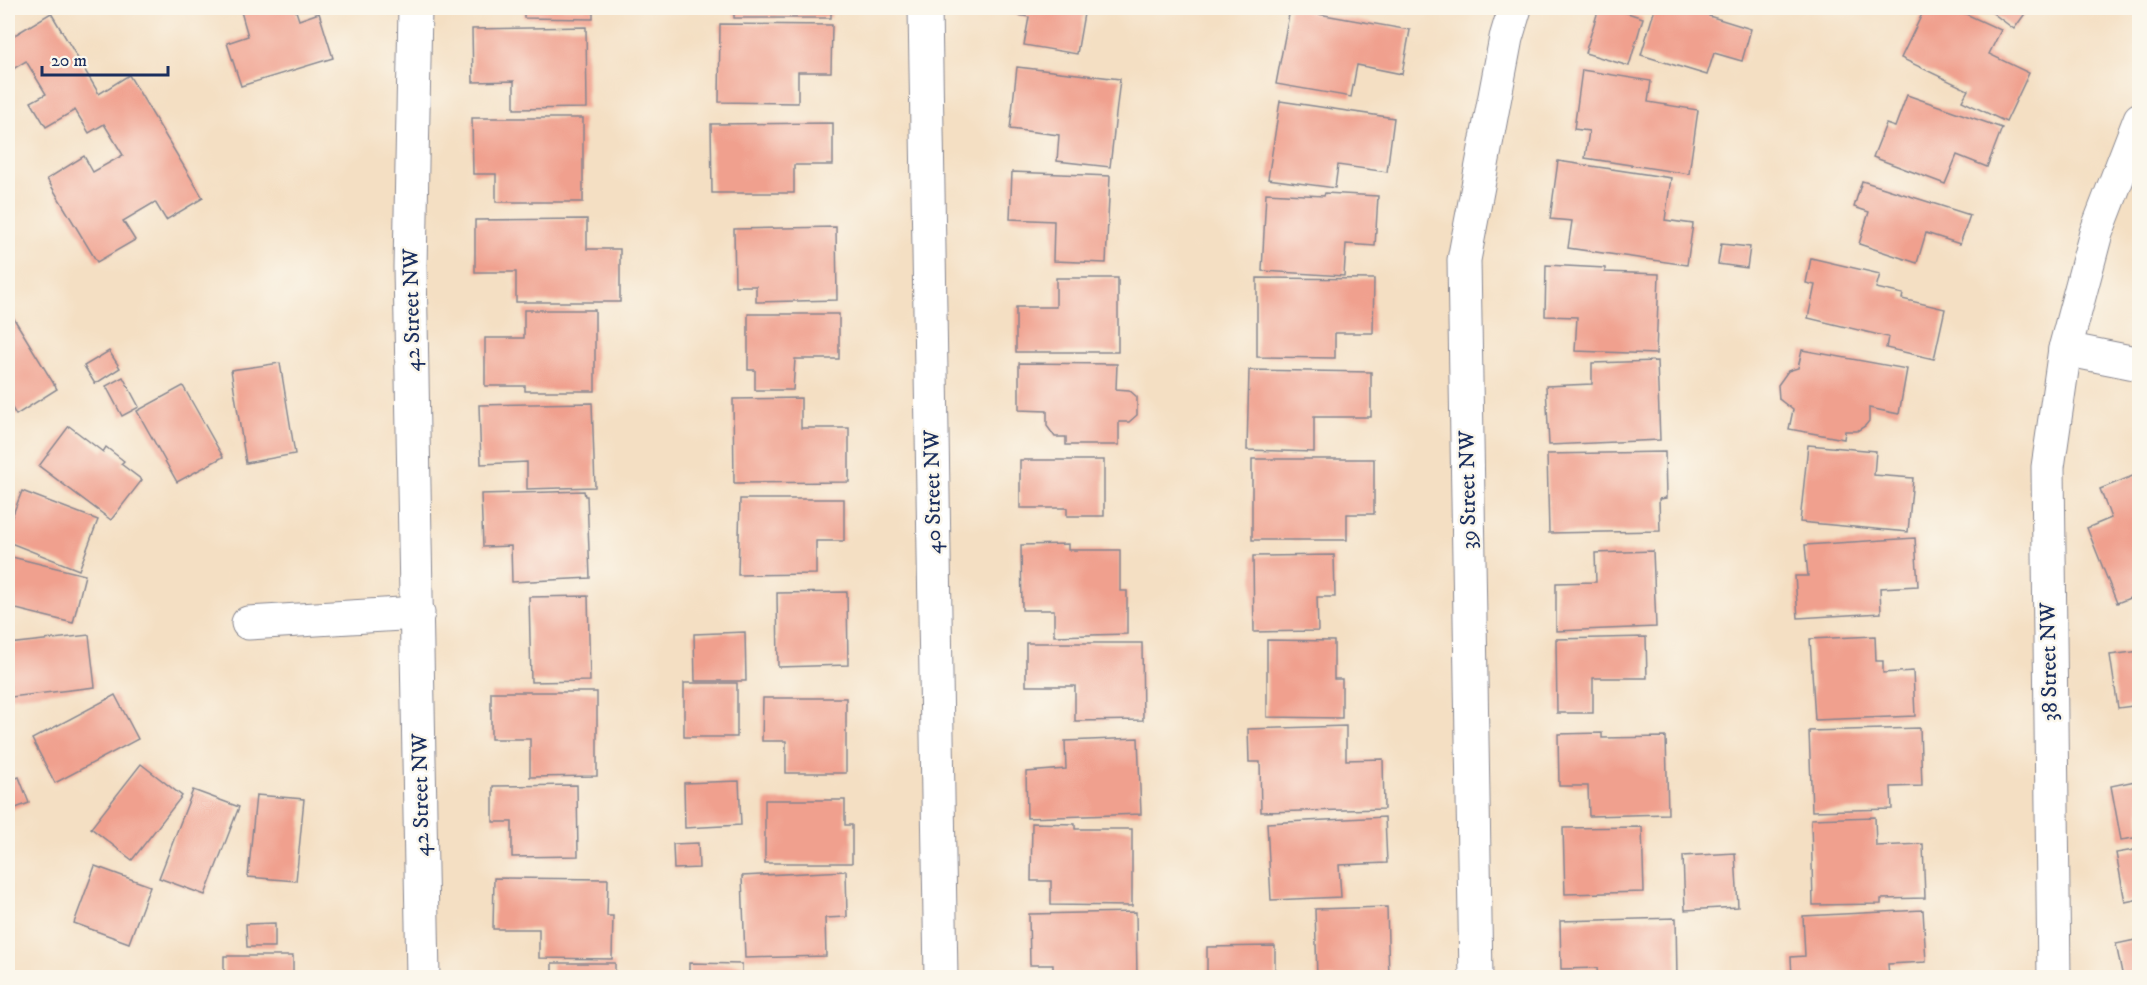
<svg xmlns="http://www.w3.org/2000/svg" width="2147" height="985" font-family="'IM FELL DW Pica',serif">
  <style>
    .building { fill: #f0a08e }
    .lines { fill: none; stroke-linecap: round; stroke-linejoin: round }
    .street-casing { stroke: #888790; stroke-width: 35 }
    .street { stroke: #fff; stroke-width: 33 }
    .labels { text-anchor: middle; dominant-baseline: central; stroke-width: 5; stroke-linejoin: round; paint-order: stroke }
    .street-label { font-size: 22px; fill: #1b2f5e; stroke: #fbf7ec }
  </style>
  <rect width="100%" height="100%" fill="#fbf7ec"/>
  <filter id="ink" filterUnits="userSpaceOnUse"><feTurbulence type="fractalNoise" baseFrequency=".0167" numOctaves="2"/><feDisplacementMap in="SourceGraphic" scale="12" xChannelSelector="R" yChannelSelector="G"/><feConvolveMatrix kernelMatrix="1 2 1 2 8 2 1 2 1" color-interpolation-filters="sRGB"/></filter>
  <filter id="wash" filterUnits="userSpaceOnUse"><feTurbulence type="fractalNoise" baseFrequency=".008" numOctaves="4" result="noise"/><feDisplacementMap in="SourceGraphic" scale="24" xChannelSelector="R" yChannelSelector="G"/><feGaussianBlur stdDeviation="1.35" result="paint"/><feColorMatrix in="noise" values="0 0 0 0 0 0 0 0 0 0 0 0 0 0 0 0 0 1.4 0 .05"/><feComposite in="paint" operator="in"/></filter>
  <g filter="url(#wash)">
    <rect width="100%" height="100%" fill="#f4dfc3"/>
    <g id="blocks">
      <g class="building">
        <path d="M240,8H295L299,20L319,13L333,58L241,86L227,43L248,36Z"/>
        <path d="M524,8H593V19L524,18Z"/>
        <rect x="734" y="8" width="97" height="10"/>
        <path d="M1008,8H1085L1077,54L1024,45L1029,17L1007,13Z"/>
        <path d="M1599,8H1612L1643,18L1629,66L1585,53Z"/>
        <path d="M1655,8H1711L1709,16L1751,29L1742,61L1714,53L1707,75L1641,55Z"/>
        <path d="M1925,8H1953L2001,30L1989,54L2029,73L2006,122L1962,101L1968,90L1901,58Z"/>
        <path d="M1986,8H2038L2035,12L2029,8L2014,29Z"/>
        <path d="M1290,9L1410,30L1402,74L1357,65L1351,97L1276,84Z"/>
        <path d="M51,13L99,94L129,75L203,198L166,220L155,202L123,221L135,240L97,262L47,179L84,156L93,172L123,155L104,124L89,133L75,110L46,127L31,102L46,94L26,61L10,71L8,66V39Z"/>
        <path d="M720,24L832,25L831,72H798V103L719,102Z"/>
        <path d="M586,27L587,108L514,109V81L473,82L472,29Z"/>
        <path d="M1017,67L1120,79L1110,167L1057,161L1059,135L1010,129Z"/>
        <path d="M1582,70L1651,81L1648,102L1698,110L1689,174L1585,158L1589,131L1574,129Z"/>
        <path d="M1907,95L2002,128L1987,167L1957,155L1945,184L1873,157L1886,124L1895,127Z"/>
        <path d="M1280,101L1394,118L1387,172L1338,165L1335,188L1268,179Z"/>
        <path d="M472,118H583V202H496V174H473Z"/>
        <path d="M833,123V165H794V193H712L711,124Z"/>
        <path d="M1558,161L1671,178L1665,220L1693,224L1687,265L1568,248L1572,221L1550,219Z"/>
        <path d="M1012,172L1110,176L1106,263L1053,261L1054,221L1010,219Z"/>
        <path d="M1862,181L1970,215L1960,244L1926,233L1917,263L1859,244L1869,212L1854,207Z"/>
        <path d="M1266,193L1324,196L1325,193L1378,196L1375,246L1346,244L1344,276L1262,271Z"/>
        <path d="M587,219V249H620V302H516V272H475V220Z"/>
        <path d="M836,227L837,300L756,302V286H735L734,229Z"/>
        <path d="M1721,244L1750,247L1747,268L1718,264Z"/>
        <path d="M1811,258L1880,274L1876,288L1903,294L1902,299L1945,309L1934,359L1886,348L1888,337L1808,318L1815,285L1806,283Z"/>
        <path d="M1546,265L1605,268V272L1659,274L1656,354L1575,351L1577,317L1545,316Z"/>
        <path d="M1056,278H1118V352H1016V307H1056Z"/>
        <path d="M1257,278L1374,279L1373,333H1335V358L1257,357Z"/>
        <path d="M8,309L57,389L16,415L9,403L8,405Z"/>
        <path d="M524,310H595V391H525V386H485V338H524Z"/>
        <path d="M748,314H839V359H795L793,390H755V370H748Z"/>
        <path d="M1802,350L1907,369L1899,414L1869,408V421L1865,426L1857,431H1845L1844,439L1789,429L1793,410L1779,399L1778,385L1788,371L1798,368Z"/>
        <path d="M109,351L120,368L95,384L84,366Z"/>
        <path d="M1657,361L1660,440L1549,445L1546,386L1592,384V363Z"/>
        <path d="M280,363L295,454L246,463L231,370Z"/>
        <path d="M1019,363L1117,364L1116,389L1129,390L1137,397V415L1129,422H1119V445H1066V437H1055L1047,426V411L1019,410Z"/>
        <path d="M1249,370L1371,372V417H1314V452L1247,450Z"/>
        <path d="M123,377L139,407L122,416L106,386Z"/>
        <path d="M183,386L223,457L177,482L137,411Z"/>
        <path d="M801,398V428H849V482L734,483L733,399Z"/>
        <path d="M592,403L595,487L527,489V462L481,464L479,405Z"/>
        <path d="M69,426L103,452L106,447L124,461L121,464L142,480L111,520L39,466Z"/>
        <path d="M1808,445L1876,451L1874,475L1913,478L1908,532L1800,522Z"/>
        <path d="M1665,452L1666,498L1659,499L1660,531L1549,533L1547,454Z"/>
        <path d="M1252,459H1374V514H1347V540H1252Z"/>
        <path d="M1020,460H1104V516H1067V508H1020Z"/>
        <path d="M2140,473V594L2117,603L2087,528L2111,518L2100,489Z"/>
        <path d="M22,491L98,520L79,570L8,542V527Z"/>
        <path d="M584,491L585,496H587L590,578L512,582L511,546L483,547L481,494Z"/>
        <path d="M740,499H844V541H816V574L738,575Z"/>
        <path d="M1915,538L1918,586L1880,588L1881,613L1798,618L1795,576H1808L1805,545Z"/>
        <path d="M1068,544V550H1120V591H1127V634L1054,636V610H1022L1021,545Z"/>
        <path d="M1653,551L1656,627L1556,631V583L1596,582L1595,553Z"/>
        <path d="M1334,555L1335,597H1317L1318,631L1254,632L1253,556Z"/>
        <path d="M8,556L85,575L73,623L8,607Z"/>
        <path d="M847,592L848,665L778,667L777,593Z"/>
        <path d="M588,596L590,681L531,682L529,597Z"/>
        <path d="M745,632L746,681H695L694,634Z"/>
        <path d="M89,635L95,687L11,697L8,644Z"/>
        <path d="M1875,636L1876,661H1883V673L1913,671L1915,716L1815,720L1810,639Z"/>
        <path d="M1646,637L1647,678H1593V713H1557L1556,639Z"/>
        <path d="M1267,640L1334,641V679H1342V718L1267,717Z"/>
        <path d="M1026,643H1142L1143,720L1075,721V686H1026Z"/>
        <path d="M2140,651V705L2118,708L2110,655Z"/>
        <rect x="684" y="683" width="53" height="54"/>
        <path d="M491,692H597V776L530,777V739H491Z"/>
        <path d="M115,695L138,739L55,783L32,739Z"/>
        <path d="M763,698H846V773H786V741H762Z"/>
        <path d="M1346,726V760L1383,759L1384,809L1261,812L1260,762H1249L1248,729Z"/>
        <path d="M1920,728L1922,786L1891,787L1892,809L1812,811L1809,731Z"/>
        <path d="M1602,733V738L1666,737L1668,814L1589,816L1588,786H1559L1558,734Z"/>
        <path d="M1138,738L1141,814L1027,818L1026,772L1066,769L1065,741Z"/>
        <path d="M141,764L182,796L132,860L91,828Z"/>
        <path d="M19,777L29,803L8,811V781Z"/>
        <path d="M2140,780V837L2121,840L2111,786Z"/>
        <path d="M739,781L741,825L685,828L684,783Z"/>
        <path d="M577,785L578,856L512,857V822H493V786Z"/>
        <path d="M193,790L239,807L205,895L159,878Z"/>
        <path d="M256,795L304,799L296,881L248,877Z"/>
        <path d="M765,800H845V825H852V863H765Z"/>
        <path d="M1385,817L1387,863L1339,865L1341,897L1271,900L1267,823Z"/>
        <path d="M1875,817L1876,846L1923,844L1925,898L1881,899V904L1813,905L1811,819Z"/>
        <path d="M1032,823L1075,824V829H1132V906L1051,905V881H1031Z"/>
        <path d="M1642,827L1644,892L1565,894L1563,828Z"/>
        <path d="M698,843L699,868L674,869L673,844Z"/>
        <path d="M2140,849V899L2125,902L2116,853Z"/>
        <path d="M1735,853L1738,907L1685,910L1683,856Z"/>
        <path d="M95,866L150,886L129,943L74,923Z"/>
        <path d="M846,871L847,917L825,918L826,956L745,958L742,876Z"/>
        <path d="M494,878L608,879L607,916H613L612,959L539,958V929H493Z"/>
        <path d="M1387,907L1389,978H1317L1315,909Z"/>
        <path d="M1923,910L1926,962L1888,964L1889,978H1792L1791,957L1805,956L1803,916Z"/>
        <path d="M1136,912L1137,978H1053V965H1030L1029,914Z"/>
        <path d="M1676,918L1677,978H1598L1597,968L1561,969L1560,921Z"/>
        <path d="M275,923V947H247L246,924Z"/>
        <path d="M2140,939V978H2123L2116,944Z"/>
        <path d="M1275,946V978H1207V947Z"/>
        <rect x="224" y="956" width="69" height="22"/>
        <rect x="552" y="963" width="63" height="15"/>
        <path d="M689,963L742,964V978H689Z"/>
      </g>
    </g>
  </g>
  <g filter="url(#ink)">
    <use href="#blocks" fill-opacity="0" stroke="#888790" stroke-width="1.5"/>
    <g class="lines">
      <defs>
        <g id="street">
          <path d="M415,8L410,267L423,978"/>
          <path d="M925,8L941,978"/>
          <path d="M2065,349L2140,364"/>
          <path d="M248,623L418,613"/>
          <path d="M1476,978L1464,260L1506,38L1515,8"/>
          <path d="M2054,978L2048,467L2065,349L2096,233L2140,119"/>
        </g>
      </defs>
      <use href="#street" class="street-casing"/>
      <use href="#street" class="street"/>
    </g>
  </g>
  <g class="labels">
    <g class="street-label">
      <text transform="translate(412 310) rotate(-91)">42 Street NW</text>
      <text transform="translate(1468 490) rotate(-91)">39 Street NW</text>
      <text transform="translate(933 492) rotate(-91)">40 Street NW</text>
      <text transform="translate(2049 662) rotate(-91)">38 Street NW</text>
      <text transform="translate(421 795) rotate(-91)">42 Street NW</text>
    </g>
  </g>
  <rect width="2147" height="985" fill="none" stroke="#fbf7ec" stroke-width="30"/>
  <path d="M42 66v9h126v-9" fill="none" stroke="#1b2f5e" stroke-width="3"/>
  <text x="51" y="66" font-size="18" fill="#1b2f5e" stroke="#fbf7ec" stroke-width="4.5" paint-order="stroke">20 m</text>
</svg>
